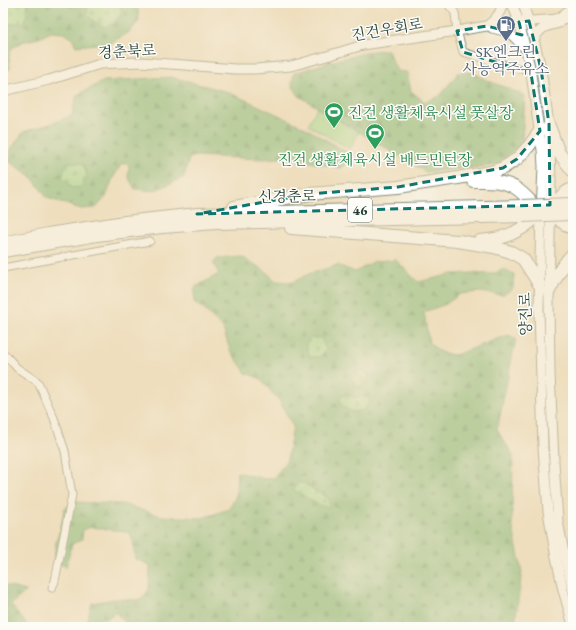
<svg xmlns="http://www.w3.org/2000/svg" width="576" height="630" font-family="'EB Garamond','Noto Serif KR',serif">
  <style>
    .forest { fill: url(#forest-firs); stroke: #4f7c56; fill-rule: evenodd }
    .cemetery { fill: url(#cemetery-stones); stroke: #5f8c61 }
    .park { fill: #9fda8e; stroke: #5f8c61 }
    .lines { fill: none; stroke-linecap: round; stroke-linejoin: round }
    .street-casing { stroke: #868e78; stroke-width: 9 }
    .secondary-casing { stroke: #868e78; stroke-width: 11 }
    .highway-casing { stroke: #868e78; stroke-width: 14 }
    .street { stroke: #fff; stroke-width: 7 }
    .secondary { stroke: #fff; stroke-width: 9 }
    .highway { stroke: #fff; stroke-width: 12 }
    .highway-bridge-casing { stroke: #868e78; stroke-width: 14; stroke-linecap: butt }
    .highway-bridge { stroke: #fff; stroke-width: 12 }
    .marked { fill: none; stroke: #0f766e; stroke-width: 3; stroke-dasharray: 8 5; stroke-linejoin: round }
    .labels { text-anchor: middle; dominant-baseline: central; stroke-width: 3; stroke-linejoin: round; paint-order: stroke }
    .shield { fill: #fdfcf7; stroke: #62766e; stroke-width: 1 }
    .shield-label { font-size: 14px; font-weight: bold; fill: #1f3d34 }
    .street-label { font-size: 15px; fill: #1f3d34; stroke: #fdfcf7 }
    .service-label { font-size: 15px; fill: #4e5e75; stroke: #fdfcf7 }
    .leisure-label { font-size: 15px; fill: #27864d; stroke: #fdfcf7; text-anchor: start }
  </style>
  <defs>
    <pattern id="forest-firs" width="22" height="20" patternUnits="userSpaceOnUse"><rect width="22" height="20" fill="#7fba79"/><path d="M5 1l3.5 6h-7zM16 11l3.5 6h-7z" fill="#679864"/></pattern>
    <pattern id="cemetery-stones" width="16" height="16" patternUnits="userSpaceOnUse"><rect width="16" height="16" fill="#9fda8e"/><path d="M2 7V4a2 2 0 0 1 4 0v3zM10 15v-3a2 2 0 0 1 4 0v3z" fill="#88bc7b"/></pattern>
  </defs>
  <rect width="100%" height="100%" fill="#fdfcf7"/>
  <filter id="ink" filterUnits="userSpaceOnUse"><feTurbulence type="fractalNoise" baseFrequency=".025" numOctaves="2"/><feDisplacementMap in="SourceGraphic" scale="8" xChannelSelector="R" yChannelSelector="G"/><feConvolveMatrix kernelMatrix="1 2 1 2 8 2 1 2 1" color-interpolation-filters="sRGB"/></filter>
  <filter id="wash" filterUnits="userSpaceOnUse"><feTurbulence type="fractalNoise" baseFrequency=".012" numOctaves="4" result="noise"/><feDisplacementMap in="SourceGraphic" scale="16" xChannelSelector="R" yChannelSelector="G"/><feGaussianBlur stdDeviation="0.9" result="paint"/><feColorMatrix in="noise" values="0 0 0 0 0 0 0 0 0 0 0 0 0 0 0 0 0 1.4 0 .05"/><feComposite in="paint" operator="in"/></filter>
  <g filter="url(#wash)">
    <rect width="100%" height="100%" fill="#eedebd"/>
    <g class="forest">
      <path d="M27,3H89L88,14L122,11L119,3H134L138,10L139,21L128,33L110,43L76,46L72,38L63,33L51,32L39,38L21,42L11,49L9,57L10,69L3,74V24L24,23L27,13Z"/>
      <path d="M388,50L391,59L397,71L407,72L411,91L425,102L440,96L458,73L473,72L486,80L517,92L525,96L522,142L497,165L471,168L426,172L299,96L292,85L294,73L340,59L373,51Z"/>
      <path d="M171,77L225,91L255,104L304,127L347,152L348,162L340,168L289,158L259,159L196,156L189,158L184,177L154,191L135,189L128,177L129,165L122,163L113,178L106,197L96,208L81,209L47,198L31,176L10,162L11,149L23,132L53,123L72,115L77,95L104,81ZM68,162L83,164L62,177Z"/>
      <path d="M241,256L265,271L276,281L293,282L311,273L338,265L355,272L373,262L396,260L418,282L452,274L471,273L492,274L504,269L514,274L513,288L503,295L480,292L460,294L446,304L424,312L429,343L442,353L455,355L508,335L516,339L497,430L513,455L512,523L522,572L515,622L516,627H128L127,624L115,612L96,627H85L92,603L115,599L141,600L149,589L150,565L135,559L133,541L129,532L91,527L83,530L82,539L72,544L66,567L54,561L56,541L61,528L64,509L74,502L123,504L161,516L202,518L229,509L236,496L237,472L265,479L274,478L287,460L293,426L280,402L261,379L246,373L230,350L223,329L207,312L194,302L195,287L219,274L213,263L217,258ZM347,394L355,398L364,410L352,412L341,404Z"/>
      <path d="M3,585L26,591L11,605L29,627H3Z"/>
    </g>
    <g class="cemetery">
      <path d="M3,3H27V13L24,23L3,24Z"/>
      <path d="M89,3H119L122,11L117,22L105,27L95,22L87,14Z"/>
      <path d="M67,162L83,164L87,175L81,187L72,188L62,177Z"/>
      <path d="M310,338H321L326,349L320,357H310L306,345Z"/>
      <path d="M360,370L369,375L367,383L359,387L354,384L352,377Z"/>
      <path d="M347,394L355,398L364,395L370,401L364,410L352,412L341,405L340,397Z"/>
      <path d="M297,483H304L329,499V507L320,506L294,490Z"/>
    </g>
    <path class="park" d="M317,108L359,132L350,149L308,125Z"/>
  </g>
  <g filter="url(#ink)">
    <g class="lines">
      <defs>
        <g id="street">
          <path d="M447,3L455,13L457,31L463,52L518,69L530,67"/>
          <path d="M3,268L150,241"/>
          <path d="M3,352L17,368L38,382L54,418L65,451L72,495L55,581L52,588"/>
        </g>
        <g id="secondary">
          <path d="M512,3L519,22L530,67L542,150L543,167L541,212L539,309L543,448L548,511L554,547L563,590L573,625"/>
          <path d="M523,3L534,39L541,69L549,124L551,178L549,299L550,373L554,462L558,521L564,553L573,591"/>
          <path d="M556,19C563,15 570,11 573,3"/>
          <path d="M487,26C494,20 502,13 502,3"/>
          <path d="M492,28L509,32L524,47"/>
          <path d="M534,39C542,26 545,27 559,23"/>
          <path d="M3,91L49,80L100,64L140,62L185,65L235,69H255L291,66L327,56L363,45L457,31L504,23L573,18"/>
        </g>
        <g id="highway">
          <path d="M549,126L559,153L573,171"/>
          <path d="M473,181C487,181 501,180 514,187C524,193 532,203 540,211"/>
          <path d="M234,207L309,194L398,187L458,178L490,172L503,168L517,159L529,146L540,131"/>
          <path d="M550,211C557,202 562,192 573,189"/>
          <path d="M291,228L458,241L494,247L511,252L523,259L539,284"/>
          <path d="M480,241C486,240 493,240 499,238C515,234 530,224 541,212L550,211L562,222L573,229"/>
          <path d="M3,243L48,234L125,222L197,214L522,206"/>
          <path d="M3,251L97,235L162,227L216,223L522,216"/>
          <path d="M549,291C556,278 562,264 573,254"/>
        </g>
      </defs>
      <use href="#street" class="street-casing"/>
      <use href="#secondary" class="secondary-casing"/>
      <use href="#highway" class="highway-casing"/>
      <use href="#street" class="street"/>
      <use href="#secondary" class="secondary"/>
      <use href="#highway" class="highway"/>
      <defs>
        <g id="highway-bridge">
          <path d="M522,206L571,204"/>
          <path d="M522,216L571,214"/>
        </g>
      </defs>
      <use href="#highway-bridge" class="highway-bridge-casing"/>
      <use href="#highway-bridge" class="highway-bridge"/>
    </g>
  </g>
  <path d="M0 0H576V630H0ZM529,21L541,69L549,124L550,205L197,214L309,194L398,187L503,168L517,159L540,131L530,67L518,69L463,52L457,31L487,26L522,35L519,22Z" fill="#eedebd" fill-opacity=".55" fill-rule="evenodd"/>
  <path class="marked" d="M529,21L541,69L549,124L550,205L197,214L309,194L398,187L503,168L517,159L540,131L530,67L518,69L463,52L457,31L487,26L522,35L519,22Z"/>
  <defs>
    <symbol id="fuel-pin" viewBox="-11 -11 22 30"><path d="M0 17L-7.5 6A9.5 9.5 0 1 1 7.5 6Z" fill="#5c6f8a" stroke="#fdfcf7"/><path d="M-5.5-6h7V0h2V4h1.3V-2.5L3-4.5l.8-.8L6-3V5H2.5V1h-1V6h-7ZM-4.2-4.7v3.2H.2V-4.7Z" fill="#fff"/></symbol>
    <symbol id="stadium-pin" viewBox="-11 -11 22 30"><path d="M0 17L-7.5 6A9.5 9.5 0 1 1 7.5 6Z" fill="#2e9e5b" stroke="#fdfcf7"/><path d="M0-5a6.5 5 0 1 0 0 10a6.5 5 0 1 0 0-10ZM-3.5-1.8h7v3.6h-7Z" fill="#fff"/></symbol>
  </defs>
  <g fill-rule="evenodd">
    <use href="#fuel-pin" x="495" y="14" width="22" height="30"/>
    <use href="#stadium-pin" x="323" y="101" width="22" height="30"/>
    <use href="#stadium-pin" x="364" y="122" width="22" height="30"/>
  </g>
  <g class="labels">
    <rect class="shield" x="348" y="198" width="24" height="24" rx="3"/>
    <g class="shield-label">
      <text x="360" y="210">46</text>
    </g>
    <g class="street-label">
      <text transform="translate(387 29) rotate(-10)">진건우회로</text>
      <text transform="translate(127 51) rotate(-3)">경춘북로</text>
      <text transform="translate(287 196) rotate(-1)">신경춘로</text>
      <text transform="translate(525 314) rotate(-91)">양진로</text>
    </g>
    <g class="service-label">
      <text x="506" y="51">SK엔크린<tspan x="506" dy="17">사능역주유소</tspan></text>
    </g>
    <g class="leisure-label">
      <text x="348" y="112">진건 생활체육시설 풋살장</text>
      <text x="375" y="159" text-anchor="middle">진건 생활체육시설 배드민턴장</text>
    </g>
  </g>
  <rect width="576" height="630" fill="none" stroke="#fdfcf7" stroke-width="16"/>
</svg>
